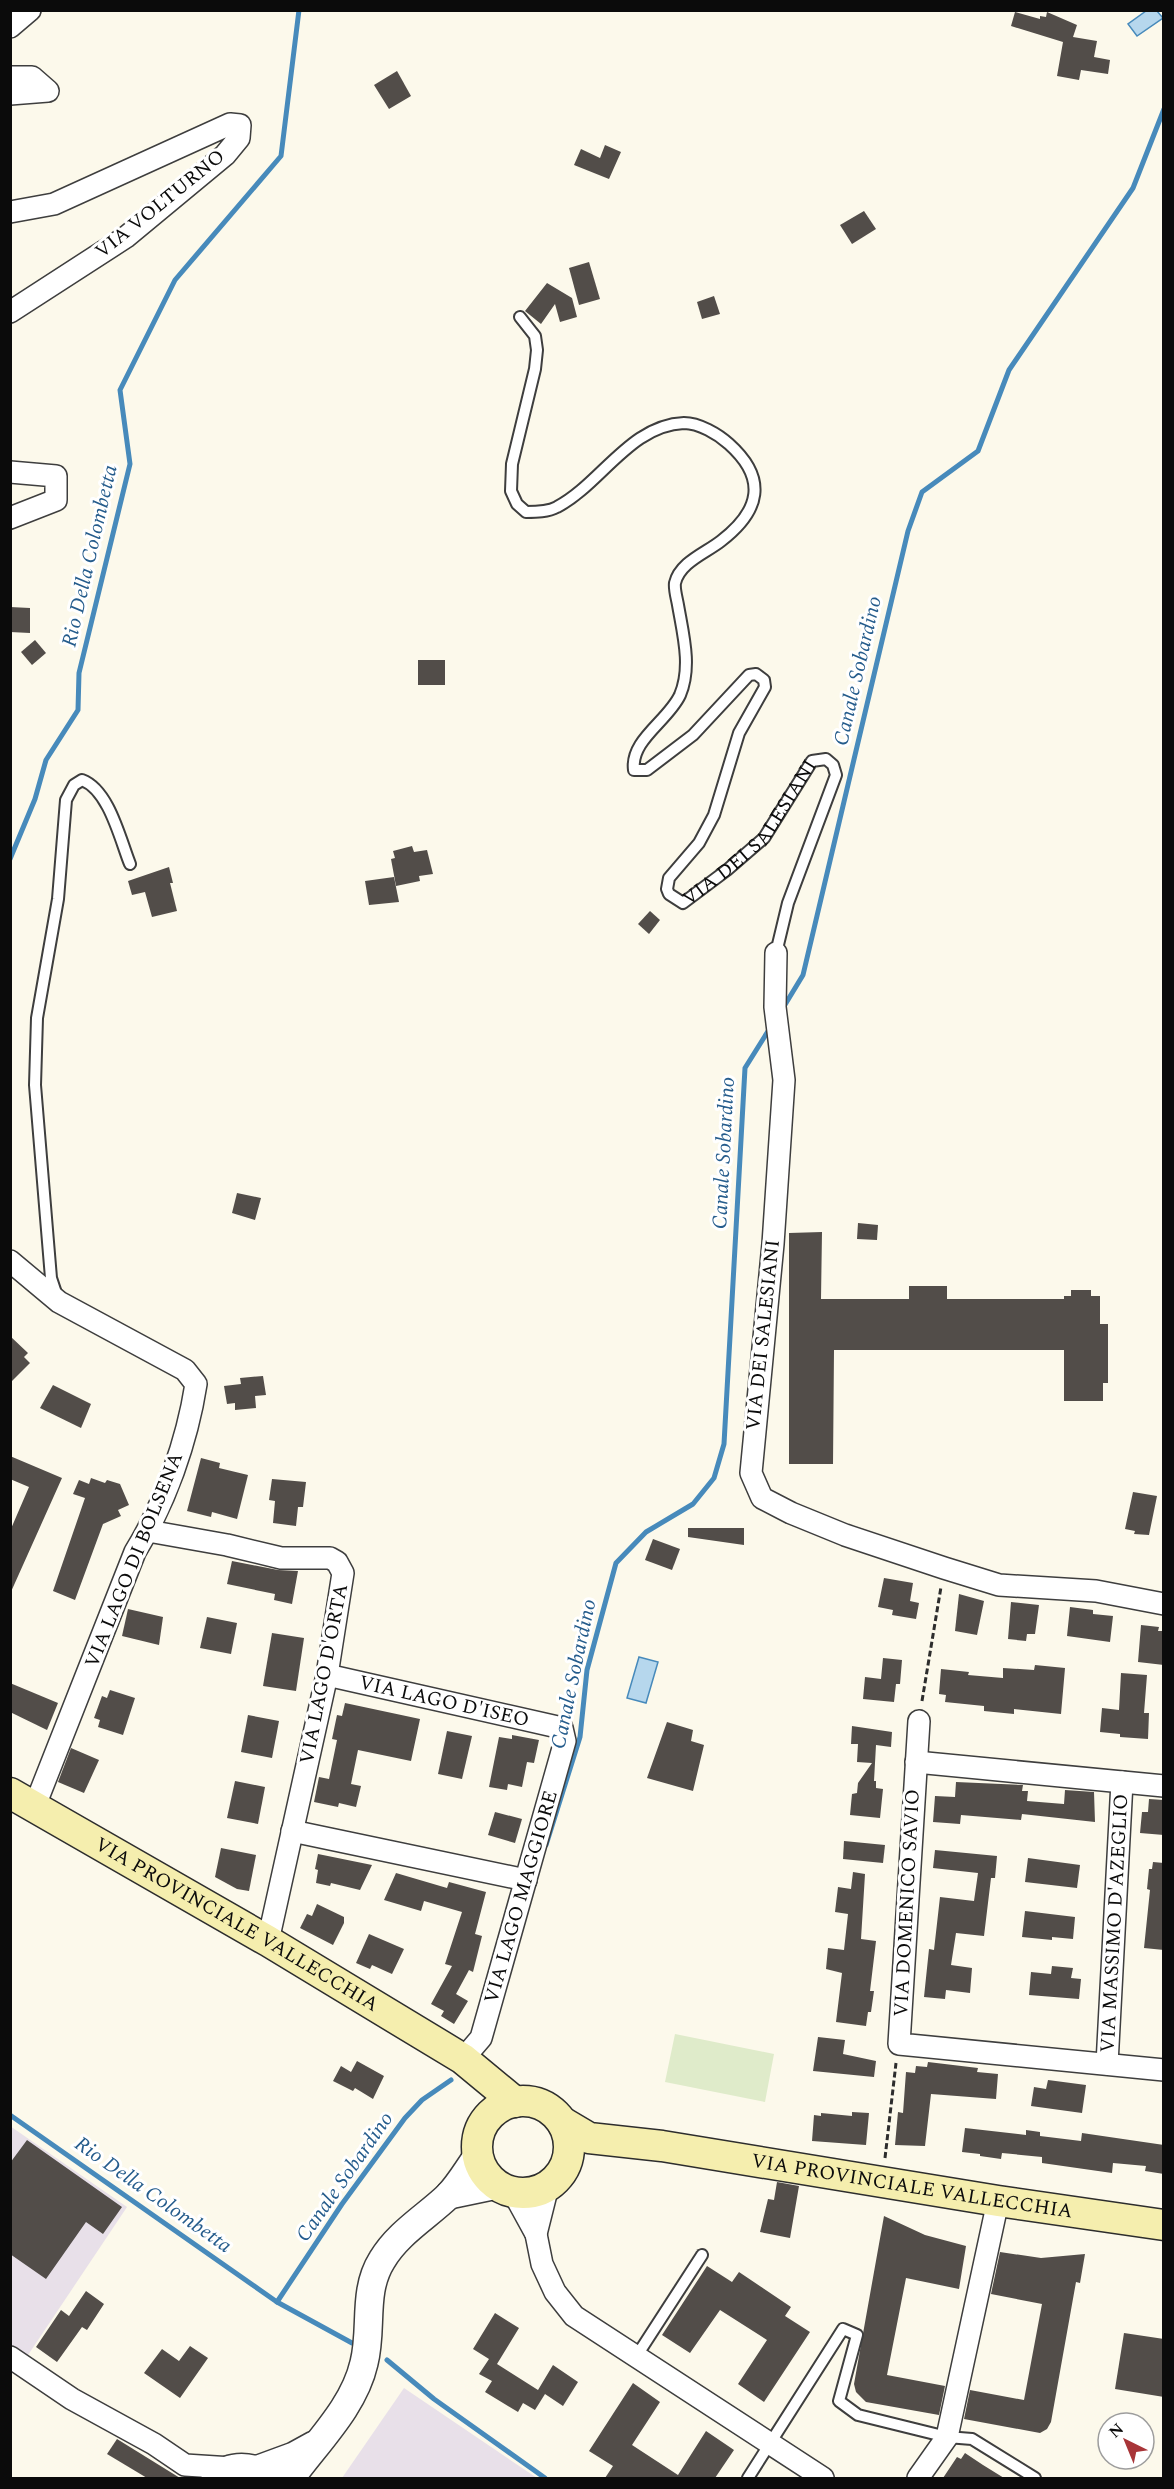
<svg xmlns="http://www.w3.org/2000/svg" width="1174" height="2489" font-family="Spectral,serif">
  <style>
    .industrial { fill: #e8e0e9 }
    .pitch { fill: #dfebca }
    .water { fill: #b6d7ed; stroke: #478abb; stroke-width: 1.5 }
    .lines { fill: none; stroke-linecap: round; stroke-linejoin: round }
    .stream { stroke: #478abb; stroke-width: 5 }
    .building { fill: #524d49 }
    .service-casing { stroke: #3e3e3e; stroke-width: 14 }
    .minor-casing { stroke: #3e3e3e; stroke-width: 24 }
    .tertiary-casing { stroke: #3e3e3e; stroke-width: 30 }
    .secondary-casing { stroke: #2d2d2d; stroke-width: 33 }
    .path { stroke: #2d2d2d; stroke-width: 3; stroke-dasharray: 6 3; stroke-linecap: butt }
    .service { stroke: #fff; stroke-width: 10 }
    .minor { stroke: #fff; stroke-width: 21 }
    .tertiary { stroke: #fff; stroke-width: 27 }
    .secondary { stroke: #f5eeae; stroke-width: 30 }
    .labels { text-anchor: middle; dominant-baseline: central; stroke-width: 6; stroke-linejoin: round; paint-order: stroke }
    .street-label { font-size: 20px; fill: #0b0b0b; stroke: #fff }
    .water-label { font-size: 21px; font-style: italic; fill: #255c8c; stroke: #fff }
  </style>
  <rect width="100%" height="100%" fill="#fcf9eb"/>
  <g class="industrial">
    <path d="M10,2126L127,2207L26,2358L11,2347Z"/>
    <path d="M404,2388L537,2478H342Z"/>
  </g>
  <path class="pitch" d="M675,2034L774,2054L765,2102L665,2082Z"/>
  <g class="water">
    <path d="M1146,11H1157L1163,18L1137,36L1128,24Z"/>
    <path d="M639,1657L658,1662L646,1703L627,1698Z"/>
  </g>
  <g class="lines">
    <g class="stream">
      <path d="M10,859L35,799L46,760L78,710L79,673L130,464L120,390L175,280L281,156L299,10"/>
      <path d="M783,1008L803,975L908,531L922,492L978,451L1009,370L1133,188L1164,109"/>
      <path d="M546,1845L580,1737L587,1670L616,1563L646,1532L693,1504L714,1478L724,1444L745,1068L770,1028"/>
      <path d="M10,2115L277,2302L352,2343"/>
      <path d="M277,2302L342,2204L405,2118L422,2100L451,2080"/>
      <path d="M387,2360L434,2399L545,2478"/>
    </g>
  </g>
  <g class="building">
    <path d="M1015,12L1040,19V16L1046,17L1047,12L1077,25L1073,37L1097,41L1094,57L1110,60L1108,74L1081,70L1079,80L1057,76L1063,42L1011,26Z"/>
    <path d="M397,71L411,96L389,109L374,85Z"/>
    <path d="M605,145L621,152L609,179L574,165L581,149L600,158Z"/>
    <path d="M864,211L876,229L852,244L840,225Z"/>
    <path d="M589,262L600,299L579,305L569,268Z"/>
    <path d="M547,283L572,298L577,317L560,322L555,304L541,324L525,311Z"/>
    <path d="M714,296L720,314L702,319L697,302Z"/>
    <path d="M10,607L30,608V633L10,632Z"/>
    <path d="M35,640L46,653L32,665L21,652Z"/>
    <rect x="418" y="660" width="27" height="25"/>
    <path d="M412,846L414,852L427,850L433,874L419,876L420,881L396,886L391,859L395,858L393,851Z"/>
    <path d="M169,867L173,883H170L177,911L152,917L145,892L132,895L128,881Z"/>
    <path d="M394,877L399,902L369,905L365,881Z"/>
    <path d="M650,911L660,920L649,934L638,924Z"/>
    <path d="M237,1193L261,1198L255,1220L232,1213Z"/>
    <path d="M858,1223L878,1225L877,1240L857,1239Z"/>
    <path d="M822,1232L821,1299H909V1286H947V1299H1064V1296H1071V1290H1091V1296H1100V1324H1108V1383H1103V1401H1064V1350H834L833,1464H789V1233Z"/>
    <path d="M10,1336L28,1353L24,1357L30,1363L10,1383Z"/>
    <path d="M263,1376L266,1395L255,1396L256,1408L235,1410V1403L227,1404L224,1386L241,1384L240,1378Z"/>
    <path d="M53,1385L91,1404L81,1428L40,1408Z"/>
    <path d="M10,1456L62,1478L10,1594V1531L29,1487L10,1479Z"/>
    <path d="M201,1458L220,1463L219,1468L248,1475L237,1519L212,1512L211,1517L187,1511Z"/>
    <path d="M91,1478L105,1483L107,1480L120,1484L129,1505L118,1510L121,1516L103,1524L75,1600L53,1591L85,1498L73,1494L79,1480L89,1484Z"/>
    <path d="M272,1479L306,1482L303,1507H298L296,1526L273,1523L275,1501L269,1500Z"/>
    <path d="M1133,1492L1157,1496L1149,1535L1134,1534L1135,1531L1125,1529Z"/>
    <path d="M688,1528H744V1545L688,1537Z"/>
    <path d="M653,1539L680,1549L672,1570L645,1560Z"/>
    <path d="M232,1561L278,1570L298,1571L292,1604L274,1600L275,1594L227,1584Z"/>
    <path d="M884,1578L913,1583L910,1601L919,1603L916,1619L892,1615L893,1610L878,1607Z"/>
    <path d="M959,1594L984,1601L977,1635L955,1631Z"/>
    <path d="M1011,1602L1039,1605L1035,1634H1027L1026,1641L1008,1639Z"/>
    <path d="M1070,1607L1093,1610V1614L1113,1616L1110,1642L1067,1636Z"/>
    <path d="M128,1609L163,1617L159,1645L122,1636Z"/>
    <path d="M207,1617L237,1623L231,1654L200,1648Z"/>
    <path d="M1141,1625L1159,1627L1158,1631H1164V1665L1138,1662Z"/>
    <path d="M272,1633L304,1638L296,1691L263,1686Z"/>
    <path d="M883,1658L902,1660L900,1684H896L894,1702L863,1699L865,1677L881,1679Z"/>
    <path d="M1035,1665L1065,1668L1061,1714L1014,1709V1714L984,1711V1706L945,1702L946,1695L939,1694L941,1669L969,1672L968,1675L1003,1678V1668L1034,1670Z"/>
    <path d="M1121,1673L1147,1675L1144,1713H1149L1148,1739L1120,1737V1734L1100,1732L1102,1708L1119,1710Z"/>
    <path d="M10,1683L58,1703L47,1730L10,1712Z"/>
    <path d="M110,1690L135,1698L123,1735L98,1727L100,1720L94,1718L102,1696L107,1698Z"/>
    <path d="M345,1703L420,1719L411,1761L358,1750L351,1784L361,1786L356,1807L339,1803L338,1807L314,1802L319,1777L329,1779L337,1740L332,1739L337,1715L342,1716Z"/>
    <path d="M248,1715L279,1721L272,1758L241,1752Z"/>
    <path d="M667,1722L693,1730L691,1741L704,1745L693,1791L647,1778Z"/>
    <path d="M852,1726L892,1732L891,1747L876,1745L874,1781H876V1788L883,1789L880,1818L850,1815L852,1794L857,1793L858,1783L872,1763L857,1762L858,1744H851Z"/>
    <path d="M447,1731L472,1736L462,1779L438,1774Z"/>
    <path d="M512,1735L539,1740L534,1763L527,1762L522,1787L508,1784L507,1790L489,1787L499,1737L512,1739Z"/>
    <path d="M71,1748L99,1760L84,1793L58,1782Z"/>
    <path d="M235,1781L265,1787L258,1824L227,1818Z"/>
    <path d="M956,1782L1023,1785L1022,1791H1028L1027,1801L1064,1804L1065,1790L1094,1792L1095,1822L1022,1814L1021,1820L961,1815L960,1824L933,1822L935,1796L955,1797Z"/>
    <path d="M1149,1799L1164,1800V1835L1140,1833L1142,1812H1148Z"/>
    <path d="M495,1812L522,1819L515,1843L488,1835Z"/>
    <path d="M844,1841L885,1845L883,1863L843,1859Z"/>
    <path d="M221,1848L256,1855L249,1891L237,1889L215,1877Z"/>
    <path d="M935,1850L997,1856L995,1878H991L984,1936L956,1933L951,1965L972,1968L970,1993L946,1990L945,1999L924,1997L929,1949L934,1950L940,1897L974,1901L978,1873L933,1868Z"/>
    <path d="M318,1854L372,1865L360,1890L331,1883L330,1886L316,1883L318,1870L315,1869Z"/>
    <path d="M1028,1858L1080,1865L1077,1888L1025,1882Z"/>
    <path d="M1153,1862L1164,1863V1950L1144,1948L1150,1890L1147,1889L1149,1869H1152Z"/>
    <path d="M853,1872L865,1874L861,1939L876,1941L870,1991H874L871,2012H868L866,2026L836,2022L842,1973L826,1969L828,1948L844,1950L848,1914L835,1912L838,1887L851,1889Z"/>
    <path d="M396,1873L447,1888L449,1882L486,1892L475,1934L482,1936L473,1972L469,1970L456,1994L468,2001L454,2024L441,2016L444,2011L431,2004L452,1966L445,1964L462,1912L424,1901L421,1911L384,1900Z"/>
    <path d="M317,1904L344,1917V1923L333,1945L300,1928L307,1914L312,1916Z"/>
    <path d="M1025,1911L1075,1917L1073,1939L1052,1937V1940L1022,1937Z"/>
    <path d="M369,1934L404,1949L392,1974L372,1965L370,1969L356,1963Z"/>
    <path d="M1052,1966L1073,1968L1071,1978L1081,1979L1079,1999L1029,1995L1031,1972L1051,1974Z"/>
    <path d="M818,2037L845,2040L843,2054L876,2061L874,2077L813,2071Z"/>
    <path d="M357,2061L384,2076L373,2099L355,2088L353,2091L333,2081L341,2066L351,2072Z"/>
    <path d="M928,2062L978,2068L977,2072L998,2074L996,2099L931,2094L925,2146L895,2145L898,2112L903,2113L906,2072L915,2073L916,2066L927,2067Z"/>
    <path d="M1048,2080L1086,2085L1082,2113L1031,2106L1034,2087L1046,2089Z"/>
    <path d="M852,2112L869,2113L866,2145L812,2141L814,2115L821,2116V2113L852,2116Z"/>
    <path d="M965,2128L1026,2135V2130L1040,2132V2136L1081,2141L1082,2133L1164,2145V2174L1145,2171L1146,2166L1113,2163L1112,2173L1042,2163V2157L1002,2153L1001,2159L980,2156V2154L962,2152Z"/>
    <path d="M27,2140L122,2207L103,2234L86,2222L46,2279L10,2254V2163Z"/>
    <path d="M777,2182L799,2186L790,2238L760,2232L768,2199L774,2200Z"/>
    <path d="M884,2216L925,2235L966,2246L959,2289L906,2278L887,2375L945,2386L939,2415L866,2402L856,2392L854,2384Z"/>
    <path d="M1000,2252L1041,2258L1085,2254L1080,2283L1076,2282L1051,2422L1047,2429L1040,2433L964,2419L970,2390L1024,2400L1042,2304L991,2294Z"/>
    <path d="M707,2266L732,2282L739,2272L791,2307L785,2316L810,2332L764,2402L738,2384L767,2340L720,2310L690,2353L662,2335Z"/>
    <path d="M86,2291L104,2304L87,2330L82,2327L57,2362L36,2347L61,2310L69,2316Z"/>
    <path d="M495,2313L519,2328L497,2364L538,2390L553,2365L578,2382L563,2406L545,2394L535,2410L523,2403L518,2412L485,2392L492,2381L479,2374L489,2359L473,2349Z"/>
    <path d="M1124,2333L1164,2339V2397L1115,2389Z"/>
    <path d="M190,2346L208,2358L180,2398L144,2373L162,2349L179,2361Z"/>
    <path d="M633,2383L660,2402L632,2445L678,2475L706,2431L734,2450L715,2478H605L613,2466L589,2451Z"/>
    <path d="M117,2439L180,2478H147L107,2454Z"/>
    <path d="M965,2453L983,2465L1004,2478H943L957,2457L961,2459Z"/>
  </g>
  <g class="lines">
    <defs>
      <g id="service">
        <path id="s1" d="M520,317L535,336L537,350L535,369L512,464L511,491L517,504L526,512C536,512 548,512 557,507C601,484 630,425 684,423C699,423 718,434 729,444C768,479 760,511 721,541C706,553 680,562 675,583C674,589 677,599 678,605C683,634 692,667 680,695C668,721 630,740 634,770H647L693,735L749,675L756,674L764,680L765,687L739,733L714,815L699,843L669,878L667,889L669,894L683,903L727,870L764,838L812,761L826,759L833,765L836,775L788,903L776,953"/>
        <path d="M57,1296L51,1278L35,1085L37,1018L58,899L66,800L74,785L82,780C109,790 120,839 130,864"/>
        <path d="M636,2357L702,2255"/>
        <path d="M748,2478L843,2329L857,2335L839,2401L858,2415L947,2437L972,2439L1035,2478"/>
      </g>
      <g id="minor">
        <path d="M10,27L30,10"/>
        <path d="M10,77H32L48,91L10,94"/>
        <path d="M10,212L54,204L230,124L240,125L239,138L225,155L126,237L10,312"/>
        <path d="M10,472L56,476V500L10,518"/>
        <path d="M776,953L775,1007L784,1080L773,1244L751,1473L762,1498L791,1513L845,1535L944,1568L999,1585L1096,1591L1164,1604"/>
        <path d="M10,1261L59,1302L185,1370L196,1384C187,1442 165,1503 135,1552L34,1808"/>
        <path d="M148,1531L227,1545L281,1558H330L337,1562L343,1573L327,1675L268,1941"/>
        <path id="s2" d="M327,1675L562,1728L565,1741L481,2038L463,2059"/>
        <path d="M919,1721L899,2044L1164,2070"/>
        <path d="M916,1762L1164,1786"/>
        <path d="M292,1831L526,1880"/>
        <path id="s3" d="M1107,2064L1122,1782"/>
        <path d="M513,2192L536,2234L542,2264L555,2292L574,2316L823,2478"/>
        <path d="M536,2234L548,2186"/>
        <path d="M10,2357L72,2399L154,2444L185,2465L232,2468"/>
        <path d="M918,2478L947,2437L998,2201"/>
      </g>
      <g id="tertiary">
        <path d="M449,2195L497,2185"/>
        <path d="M256,2470L294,2456L314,2445"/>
        <path d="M215,2478C230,2464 253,2464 269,2478"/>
        <path d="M291,2478C317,2442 354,2407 364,2363C373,2328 362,2292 382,2260C398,2233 426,2217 448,2196C459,2185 468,2169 478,2155"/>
      </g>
      <g id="secondary">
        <path id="s4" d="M10,1793L268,1941L463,2059L515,2102"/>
        <circle cx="523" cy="2147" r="46"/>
        <path id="s5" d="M562,2122L589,2138L662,2146L998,2201L1164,2225"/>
      </g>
    </defs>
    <use href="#service" class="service-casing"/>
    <use href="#minor" class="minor-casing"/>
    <use href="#tertiary" class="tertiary-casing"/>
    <use href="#secondary" class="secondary-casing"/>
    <g class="path">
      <path d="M922,1701L941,1587"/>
      <path d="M885,2158L896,2063"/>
    </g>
    <use href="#service" class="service"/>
    <use href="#minor" class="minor"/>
    <use href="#tertiary" class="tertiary"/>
    <use href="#secondary" class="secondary"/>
  </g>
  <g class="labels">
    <g class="street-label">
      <text transform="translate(160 204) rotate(-39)">VIA VOLTURNO</text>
      <text stroke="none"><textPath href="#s1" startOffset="1356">VIA DEI SALESIANI</textPath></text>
      <text transform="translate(763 1335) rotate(-84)">VIA DEI SALESIANI</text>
      <text transform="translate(134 1560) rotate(-68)">VIA LAGO DI BOLSENA</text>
      <text transform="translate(324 1674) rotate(-79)">VIA LAGO D'ORTA</text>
      <text stroke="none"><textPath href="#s2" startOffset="120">VIA LAGO D'ISEO</textPath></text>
      <text transform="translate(521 1897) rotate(-74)">VIA LAGO MAGGIORE</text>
      <text transform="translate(907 1903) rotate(-87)">VIA DOMENICO SAVIO</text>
      <text stroke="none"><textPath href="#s3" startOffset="141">VIA MASSIMO D'AZEGLIO</textPath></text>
      <text stroke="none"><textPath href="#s4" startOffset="262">VIA PROVINCIALE VALLECCHIA</textPath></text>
      <text stroke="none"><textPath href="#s5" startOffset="358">VIA PROVINCIALE VALLECCHIA</textPath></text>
    </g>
    <g class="water-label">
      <text transform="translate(90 556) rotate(-77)">Rio Della Colombetta</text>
      <text transform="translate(858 671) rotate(-77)">Canale Sobardino</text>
      <text transform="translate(724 1153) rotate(-87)">Canale Sobardino</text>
      <text transform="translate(574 1674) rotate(-78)">Canale Sobardino</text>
      <text transform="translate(345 2177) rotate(-55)">Canale Sobardino</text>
      <text transform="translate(153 2195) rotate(35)">Rio Della Colombetta</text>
    </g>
  </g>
  <rect width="1174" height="2489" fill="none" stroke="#0b0b0b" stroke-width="24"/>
  <g transform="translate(1126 2441) rotate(317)"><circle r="28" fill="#ffffff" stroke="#9d9d9d" stroke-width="1.5"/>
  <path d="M0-4.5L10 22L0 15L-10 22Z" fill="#a83538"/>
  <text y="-9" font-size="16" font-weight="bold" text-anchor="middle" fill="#0b0b0b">N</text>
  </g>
</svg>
